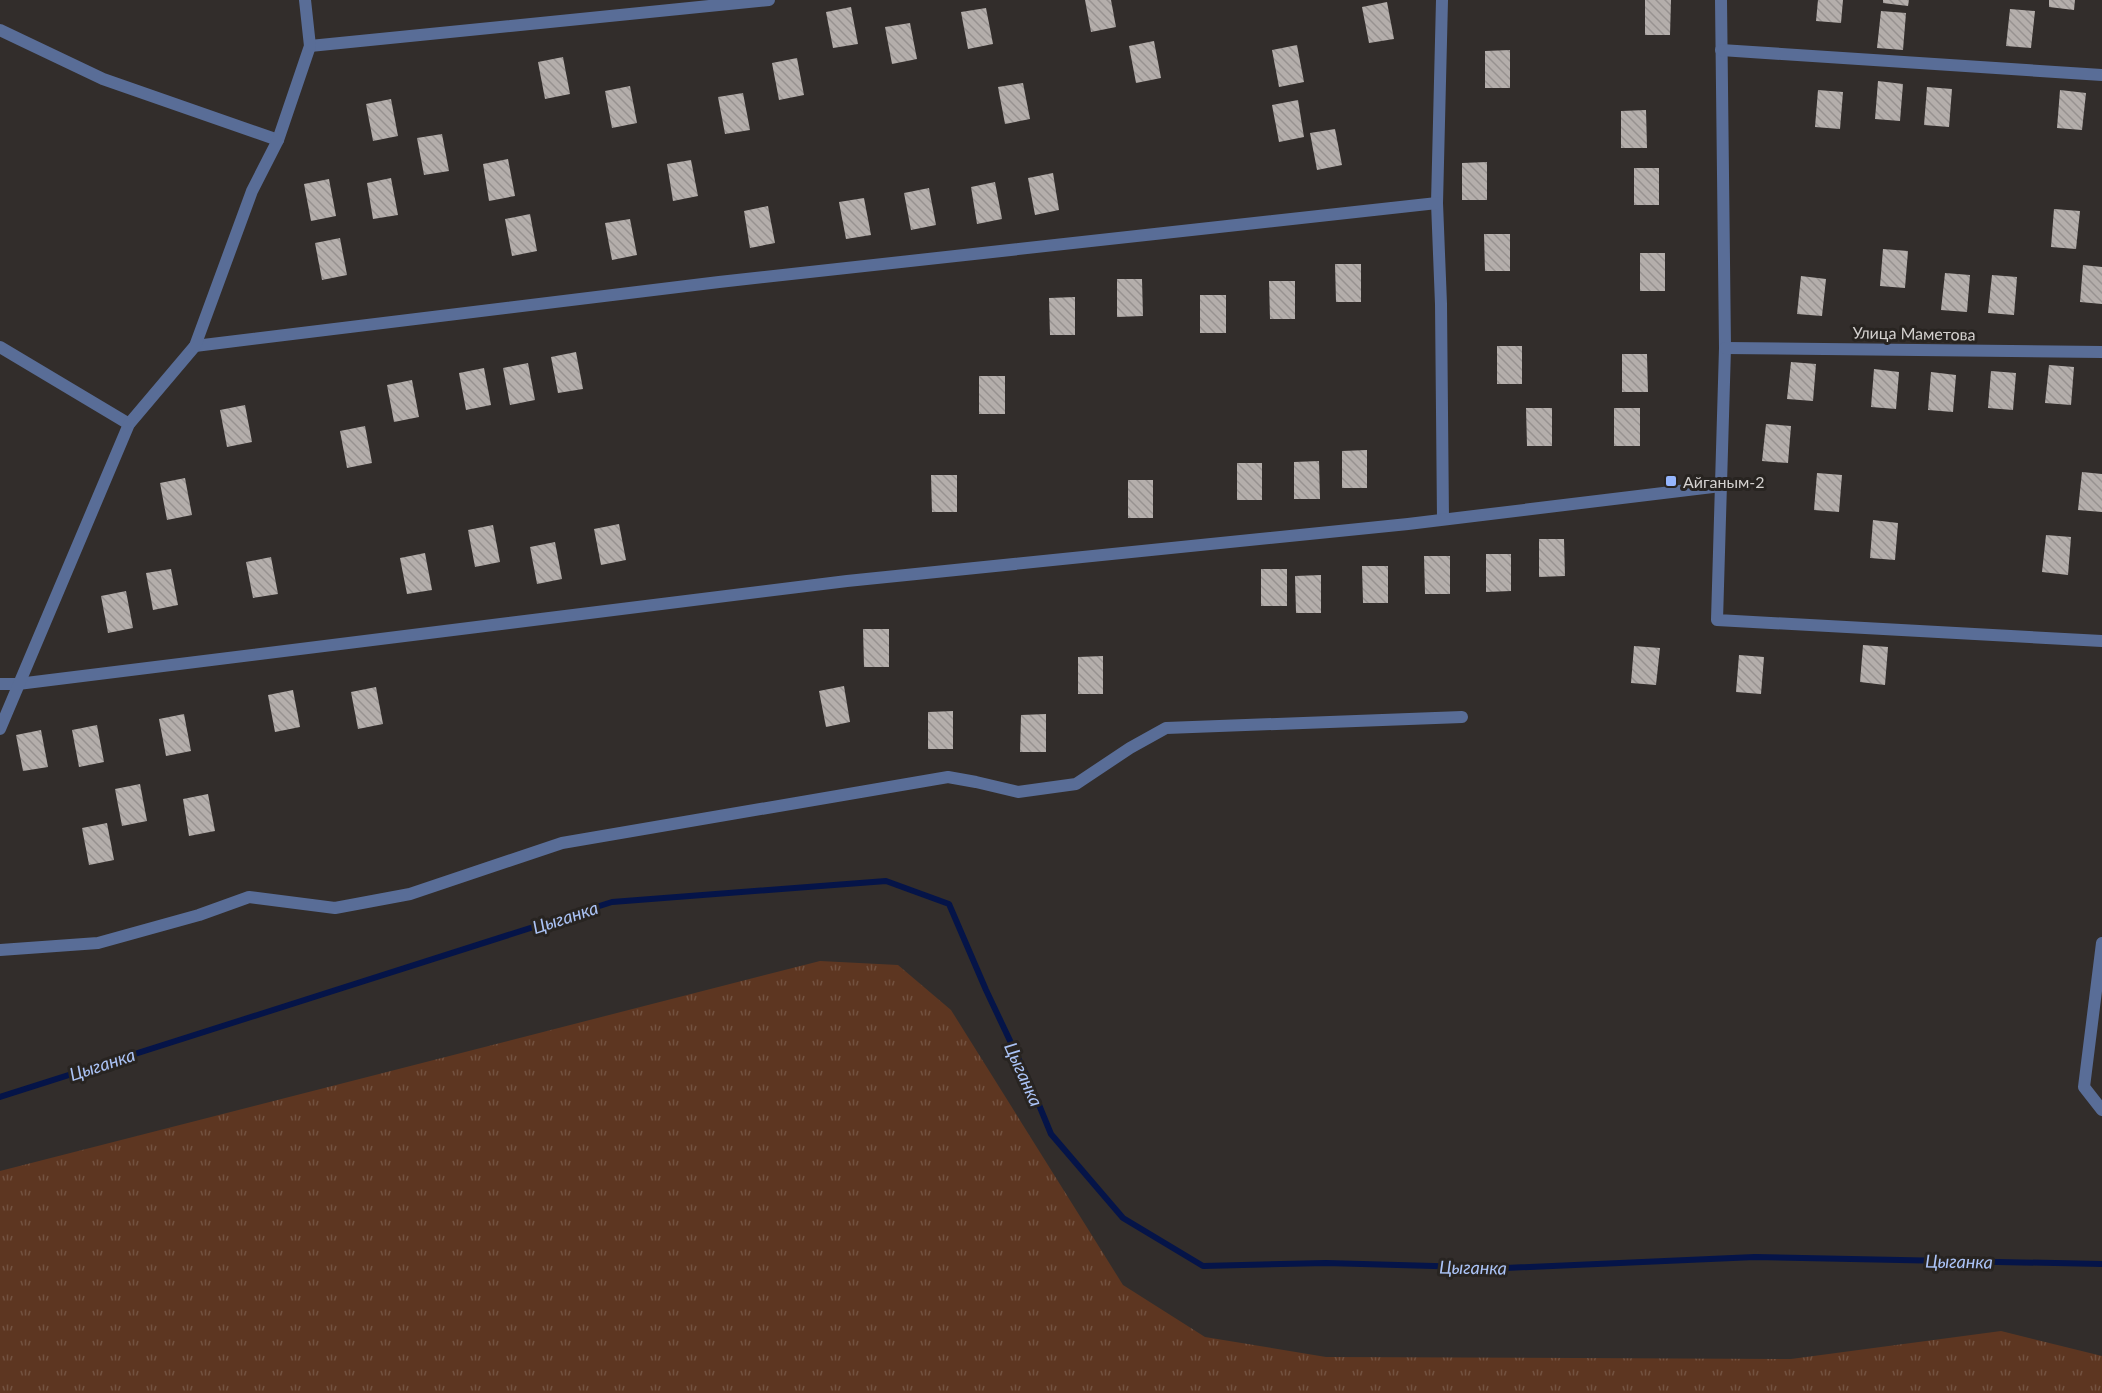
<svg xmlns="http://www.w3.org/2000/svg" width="2102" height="1393" font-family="Lato,sans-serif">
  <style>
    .grass { fill: url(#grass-tufts) }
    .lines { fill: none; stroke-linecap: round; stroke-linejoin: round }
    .stream { stroke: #051448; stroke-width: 6 }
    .building { fill: url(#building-back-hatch) }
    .minor { stroke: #596d97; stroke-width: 12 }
    .poi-dot { fill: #96b6fd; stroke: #282421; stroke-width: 2 }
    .labels { text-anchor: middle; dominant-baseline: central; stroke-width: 6; stroke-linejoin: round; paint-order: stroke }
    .street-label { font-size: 16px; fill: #d4d1cf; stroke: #282421 }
    .poi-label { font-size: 16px; fill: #d4d1cf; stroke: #282421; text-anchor: start }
    .water-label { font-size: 18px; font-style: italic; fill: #abc3f6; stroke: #282421 }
  </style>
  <defs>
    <pattern id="grass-tufts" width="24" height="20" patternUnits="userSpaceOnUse" patternTransform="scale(1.5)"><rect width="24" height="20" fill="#5d3621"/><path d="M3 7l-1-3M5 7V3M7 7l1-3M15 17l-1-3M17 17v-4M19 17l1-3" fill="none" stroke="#735240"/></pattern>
    <pattern id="building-back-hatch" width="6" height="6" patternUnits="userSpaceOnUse" patternTransform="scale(1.5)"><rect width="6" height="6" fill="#b4aeab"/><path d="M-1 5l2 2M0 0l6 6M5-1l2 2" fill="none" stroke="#979290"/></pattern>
  </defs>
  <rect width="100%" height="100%" fill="#322d2b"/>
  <path class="grass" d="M820,961L898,965L951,1010L1123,1285L1205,1337L1326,1357L1791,1359L2001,1331L2102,1356V1393H0V1171Z"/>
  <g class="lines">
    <path class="stream" d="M0,1097L612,902L886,881L949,904L986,990L1030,1083L1051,1134L1123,1218L1203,1266L1326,1263L1506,1268L1755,1257L2102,1264"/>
  </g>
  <g class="building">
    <path d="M1085,0H1111L1116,27L1091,32Z"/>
    <path d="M1645,0H1671L1670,35H1645Z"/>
    <path d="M1818,0H1843L1841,23L1816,21Z"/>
    <path d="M1883,0H1909L1908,6L1883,3Z"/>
    <path d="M2049,0H2075L2074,10L2049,7Z"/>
    <path d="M1387,2L1394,39L1369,43L1362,7Z"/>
    <path d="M851,7L858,44L833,48L826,12Z"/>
    <path d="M986,8L993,44L968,49L961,12Z"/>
    <path d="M2010,9L2035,11L2031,48L2006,46Z"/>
    <path d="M1881,11L1906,13L1903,50L1877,48Z"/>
    <path d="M910,23L917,59L892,64L885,27Z"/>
    <path d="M1154,41L1161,78L1136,83L1129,46Z"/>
    <path d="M1297,45L1304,82L1279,87L1272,50Z"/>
    <path d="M1510,50V88H1485V51Z"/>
    <path d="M563,57L570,94L545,99L538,62Z"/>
    <path d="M797,58L804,95L779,100L772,63Z"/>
    <path d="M1878,81L1903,84L1900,121L1875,119Z"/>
    <path d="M1023,83L1030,119L1005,124L998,87Z"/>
    <path d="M630,86L637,123L612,128L605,91Z"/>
    <path d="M1927,87L1952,89L1949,127L1924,125Z"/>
    <path d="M1818,90L1843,92L1840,129L1815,127Z"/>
    <path d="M2060,90L2086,93L2082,130L2057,128Z"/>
    <path d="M743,93L750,130L725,134L718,97Z"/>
    <path d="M391,99L398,136L373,141L366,104Z"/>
    <path d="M1298,100L1304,137L1279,142L1272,105Z"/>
    <path d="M1646,110L1647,148H1621V111Z"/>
    <path d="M1335,129L1342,165L1317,170L1310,133Z"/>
    <path d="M442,134L449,171L424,175L417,138Z"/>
    <path d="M508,159L515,196L489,201L483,164Z"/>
    <path d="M691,160L698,196L673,201L667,164Z"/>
    <path d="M1487,162V200H1462V163Z"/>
    <rect x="1634" y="168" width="25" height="37"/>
    <path d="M1053,173L1059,210L1035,215L1028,178Z"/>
    <path d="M391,178L398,215L373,219L367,183Z"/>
    <path d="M329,179L336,216L311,221L304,184Z"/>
    <path d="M995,182L1002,219L977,224L971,187Z"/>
    <path d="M929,188L936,225L911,230L904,193Z"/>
    <path d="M864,198L871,235L846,239L839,202Z"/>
    <path d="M768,206L775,243L750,248L744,211Z"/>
    <path d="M2054,209L2080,211L2076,249L2051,247Z"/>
    <path d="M530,214L537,251L512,256L505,219Z"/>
    <path d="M630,219L637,255L612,260L605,223Z"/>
    <path d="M1484,234H1510V271H1485Z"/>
    <path d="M340,238L347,275L322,280L315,243Z"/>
    <path d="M1883,249L1908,251L1905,288L1880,286Z"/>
    <rect x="1640" y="253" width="25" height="38"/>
    <path d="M1335,264H1361V302H1336Z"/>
    <path d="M2083,265L2102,267V304L2080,302Z"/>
    <path d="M1945,273L1970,275L1967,312L1941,310Z"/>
    <path d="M1992,275L2017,277L2014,315L1988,313Z"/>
    <path d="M1801,276L1826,279L1822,316L1797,314Z"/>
    <path d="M1117,279H1142L1143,316L1117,317Z"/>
    <path d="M1269,281H1295V319H1270Z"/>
    <rect x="1200" y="295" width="26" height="38"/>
    <path d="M1075,297V335H1050L1049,298Z"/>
    <rect x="1497" y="346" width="25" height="38"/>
    <path d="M576,352L583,389L558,393L551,357Z"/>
    <path d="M1622,354H1647L1648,392H1622Z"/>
    <path d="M1791,362L1816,364L1813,401L1787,399Z"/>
    <path d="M528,363L535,400L510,405L503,368Z"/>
    <path d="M2049,365L2074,367L2071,405L2045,403Z"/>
    <path d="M484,368L491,405L466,410L459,373Z"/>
    <path d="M1874,369L1899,372L1896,409L1871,407Z"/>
    <path d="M1991,371L2016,373L2013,410L1988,408Z"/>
    <path d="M1931,372L1956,375L1953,412L1928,410Z"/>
    <rect x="979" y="376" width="26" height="38"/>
    <path d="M412,380L419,417L394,422L387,385Z"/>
    <path d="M245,405L252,442L227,447L220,410Z"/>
    <path d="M1526,408H1552V446H1527Z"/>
    <rect x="1614" y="408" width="26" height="38"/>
    <path d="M1766,424L1791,426L1788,463L1762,461Z"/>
    <path d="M365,426L372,463L347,468L340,431Z"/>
    <path d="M1367,450V488H1342V451Z"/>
    <path d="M1319,461L1320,499H1294V462Z"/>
    <rect x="1237" y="463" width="25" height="37"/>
    <path d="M2082,472L2102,474V512L2078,510Z"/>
    <path d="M1817,473L1842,475L1839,512L1814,510Z"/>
    <path d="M931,475H957V512H932Z"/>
    <path d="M185,478L192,515L167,520L160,483Z"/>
    <rect x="1128" y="480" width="25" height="38"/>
    <path d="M1873,520L1898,523L1895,560L1870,558Z"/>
    <path d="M619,524L626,560L601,565L594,529Z"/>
    <path d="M493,525L500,562L475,567L468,530Z"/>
    <path d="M2046,535L2071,537L2068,575L2042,572Z"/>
    <path d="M1539,539H1564L1565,576L1539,577Z"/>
    <path d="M555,542L562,579L537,584L530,547Z"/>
    <path d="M425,553L432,590L407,594L400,558Z"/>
    <path d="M1486,554H1511V591L1486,592Z"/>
    <path d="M1424,556H1450V594H1425Z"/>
    <path d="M271,557L278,594L253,598L246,562Z"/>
    <path d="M1362,566H1388V603H1363Z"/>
    <path d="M171,569L178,605L153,610L146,573Z"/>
    <rect x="1261" y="569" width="26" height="37"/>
    <path d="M1321,575V613H1296L1295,576Z"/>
    <path d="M126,591L133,628L108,633L101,596Z"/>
    <path d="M863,629H889V667H864Z"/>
    <path d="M1863,645L1888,647L1885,685L1860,682Z"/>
    <path d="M1634,646L1660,648L1656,685L1631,683Z"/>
    <path d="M1739,655L1764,657L1761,694L1736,692Z"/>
    <path d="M1103,656V694H1078V657Z"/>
    <path d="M844,686L850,722L826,727L819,691Z"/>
    <path d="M376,687L383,724L358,729L351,692Z"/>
    <path d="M293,690L300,727L275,732L268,695Z"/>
    <path d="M953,711V749H928V712Z"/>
    <path d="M184,714L191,751L166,756L159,719Z"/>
    <path d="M1046,714V752H1020L1021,715Z"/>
    <path d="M97,725L104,762L79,767L72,730Z"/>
    <path d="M41,730L48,767L23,771L16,735Z"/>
    <path d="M140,784L147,821L122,826L115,789Z"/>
    <path d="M208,794L215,831L189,836L183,799Z"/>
    <path d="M107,823L114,860L89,865L82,828Z"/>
  </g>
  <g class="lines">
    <g class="minor">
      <path d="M1442,0L1437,203L1441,304L1443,519"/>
      <path d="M1721,0L1725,348L1717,620L2102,641"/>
      <path d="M0,30L103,79L278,140"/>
      <path d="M310,46L769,0"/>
      <path d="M1721,50L2102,75"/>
      <path d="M195,346L719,282L1437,203"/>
      <path d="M0,347L129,424"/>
      <path d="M1725,348L2102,352"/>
      <path d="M0,684H18L847,581L1408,524L1721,486"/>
      <path d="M0,729L129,424L195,346L252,191L278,140L310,46L305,0"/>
      <path d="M2102,943L2084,1087L2102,1110"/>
      <path d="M0,950L98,943L199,915L249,897L335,908L410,894L562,843L948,777L976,782L1018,792L1076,784L1130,748L1166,728L1462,717"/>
    </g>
  </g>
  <rect class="poi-dot" x="1665" y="475" width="12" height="12" rx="3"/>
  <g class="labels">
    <g class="street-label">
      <text transform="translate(1914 333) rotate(1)">Улица Маметова</text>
    </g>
    <g class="poi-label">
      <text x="1683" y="481">Айганым-2</text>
    </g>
    <g class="water-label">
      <text transform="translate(565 917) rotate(-18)">Цыганка</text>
      <text transform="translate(102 1064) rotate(-18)">Цыганка</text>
      <text transform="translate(1024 1074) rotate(66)">Цыганка</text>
      <text transform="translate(1959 1261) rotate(1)">Цыганка</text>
      <text transform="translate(1473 1267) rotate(1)">Цыганка</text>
    </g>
  </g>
</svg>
